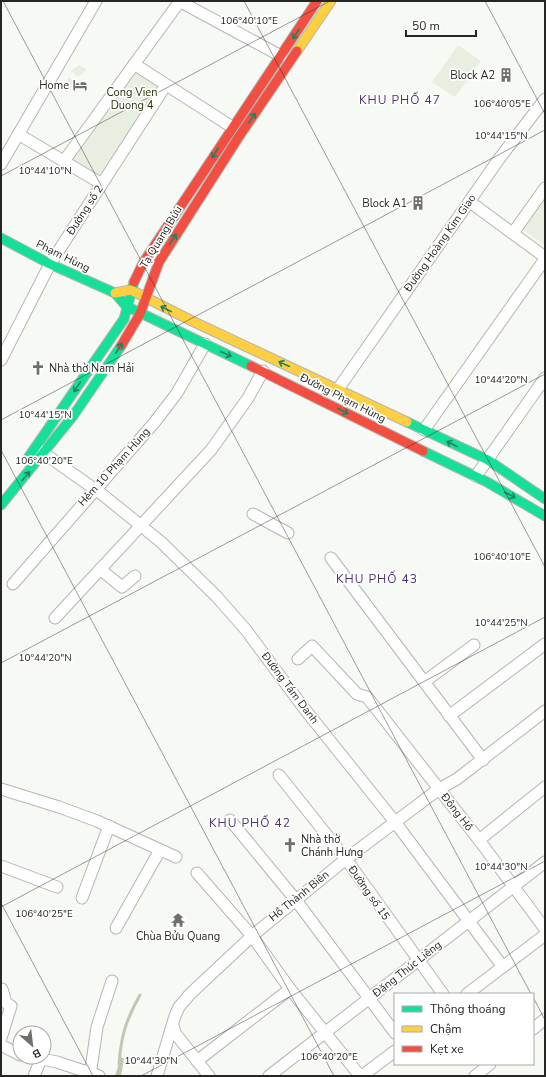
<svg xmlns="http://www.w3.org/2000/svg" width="546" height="1077" font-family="'Nunito Sans',sans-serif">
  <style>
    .green { fill: #e9efe0 }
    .water { fill: #c0c8af }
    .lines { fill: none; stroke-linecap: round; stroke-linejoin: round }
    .stream { stroke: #c0c8af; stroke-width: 3 }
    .street-casing { stroke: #b4b6b2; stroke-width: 13 }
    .fast-casing { stroke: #b4b6b2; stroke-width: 11 }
    .slow-casing { stroke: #b4b6b2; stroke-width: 11 }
    .jam-casing { stroke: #b4b6b2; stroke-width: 11 }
    .street { stroke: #fefefe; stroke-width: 11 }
    .fast { stroke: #16e098; stroke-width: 9 }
    .slow { stroke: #ffcf43; stroke-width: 9 }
    .jam { stroke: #f24e42; stroke-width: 9 }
    .oneway { stroke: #1e845e }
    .ticks { fill: none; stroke: #262724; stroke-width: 1; stroke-opacity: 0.45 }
    .labels { text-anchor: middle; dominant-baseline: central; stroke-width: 3.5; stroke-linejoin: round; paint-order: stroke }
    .poi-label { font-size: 11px; fill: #262724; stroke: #fff; text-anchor: end }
    .park-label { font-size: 11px; fill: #293309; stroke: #fff }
    .street-label { font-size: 11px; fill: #262724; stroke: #fff }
    .neighbourhood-label { font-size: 12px; letter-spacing: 1px; fill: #4c336e; stroke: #fff }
    .ticks-label { font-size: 10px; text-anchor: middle; fill: #262724; stroke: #fff; stroke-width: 3.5; stroke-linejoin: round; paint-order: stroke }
  </style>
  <rect width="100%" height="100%" fill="#f7f9f5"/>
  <g class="green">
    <path d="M458,45L481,61L455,97L432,82Z"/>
    <path d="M79,65L87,70L78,77L71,71Z"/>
    <path d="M133,67L163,84L98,178L67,163Z"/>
    <path d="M69,78L74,82L67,93L61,87Z"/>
    <path d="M545,198V246L522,229Z"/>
  </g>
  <path class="water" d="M121,1057L124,1059L121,1076H115Z"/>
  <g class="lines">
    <path class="stream" d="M119,1064C121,1036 126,1020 140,995"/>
    <defs>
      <g id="street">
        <path d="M179,1L281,56"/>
        <path d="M134,64L232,127"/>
        <path d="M18,134L102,184"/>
        <path d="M64,161L180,1"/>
        <path d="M1,164L96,1"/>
        <path d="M470,202L545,257"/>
        <path d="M513,233L545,188"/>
        <path d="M1,360L50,264L166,85"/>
        <path d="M338,389L499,159L545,99"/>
        <path d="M424,430L545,259"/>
        <path d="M38,449L103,495L161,542L217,597L246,630L303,707L395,822L503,967"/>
        <path d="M476,476L545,378"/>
        <path d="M253,514L288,533"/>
        <path d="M331,558L483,760"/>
        <path d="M100,569L122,587L135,576"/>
        <path d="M13,584L154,423L177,393L205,344"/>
        <path d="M55,618L211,450L248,398L263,371"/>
        <path d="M298,659L312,646L357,694L367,697L479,840L545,929"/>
        <path d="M424,682L474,645"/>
        <path d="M449,716L545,644"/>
        <path d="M279,775L346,859L443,994"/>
        <path d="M1,789L59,807L97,821L176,857"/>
        <path d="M230,820L295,899L395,1033"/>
        <path d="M479,840L545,787"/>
        <path d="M1,866L57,887"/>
        <path d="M197,873L252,936L290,989L360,1076"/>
        <path d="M82,898L109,826"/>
        <path d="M116,928L160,850"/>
        <path d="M467,994L545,935"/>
        <path d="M173,1025L175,1033L209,1076"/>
        <path d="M533,1029L545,1019"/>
        <path d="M1,1038L11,1006L6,1003L2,989"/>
        <path d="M1,1045L20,1055"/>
        <path d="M32,1057L57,1062L99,1076"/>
        <path d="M197,1061L290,989"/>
        <path d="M34,1076L41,1059"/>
        <path d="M90,1076L97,1027L112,981"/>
        <path d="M157,1076L175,1016L179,1007L190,994L252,936L346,859L439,789L457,779L545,711"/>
        <path d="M269,1076L545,862"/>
        <path d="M362,1076L395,1051"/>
        <path d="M475,1076L490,1064"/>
      </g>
      <g id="fast">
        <path d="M1,238L50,264L115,293L126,306L251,366"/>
        <path d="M407,422L488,460L545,499"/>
        <path d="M423,451L487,482L545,516"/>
        <path d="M28,458L124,319L134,282"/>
        <path d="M1,505L73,416L121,346"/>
      </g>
      <g id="slow">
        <path d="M297,51L331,1"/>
        <path d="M115,293L131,290L192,321L407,422"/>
      </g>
      <g id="jam">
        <path d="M134,282L143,263L317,1"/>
        <path d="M121,346L140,314L159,262L238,138L297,51"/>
        <path d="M251,366L423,451"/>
      </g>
    </defs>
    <use href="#street" class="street-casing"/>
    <use href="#fast" class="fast-casing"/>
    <use href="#slow" class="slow-casing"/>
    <use href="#jam" class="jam-casing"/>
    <use href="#street" class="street"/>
    <use href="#fast" class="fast"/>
    <use href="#slow" class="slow"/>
    <use href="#jam" class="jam"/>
  </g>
  <defs><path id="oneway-shaft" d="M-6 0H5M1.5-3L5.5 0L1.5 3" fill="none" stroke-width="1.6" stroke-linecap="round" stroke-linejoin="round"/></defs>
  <g class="oneway">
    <use href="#oneway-shaft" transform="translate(296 34) rotate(123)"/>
    <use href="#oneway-shaft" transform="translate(252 118) rotate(-56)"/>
    <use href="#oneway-shaft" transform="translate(215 153) rotate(123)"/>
    <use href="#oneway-shaft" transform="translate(173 239) rotate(-57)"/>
    <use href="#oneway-shaft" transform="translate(166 309) rotate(-154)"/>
    <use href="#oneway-shaft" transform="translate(119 348) rotate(-58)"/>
    <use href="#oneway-shaft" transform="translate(226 354) rotate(25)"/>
    <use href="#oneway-shaft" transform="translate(284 364) rotate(-155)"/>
    <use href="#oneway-shaft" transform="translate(77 387) rotate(124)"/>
    <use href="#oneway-shaft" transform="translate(343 411) rotate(27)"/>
    <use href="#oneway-shaft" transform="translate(452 444) rotate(-154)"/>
    <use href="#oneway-shaft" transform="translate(26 476) rotate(-50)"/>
    <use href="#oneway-shaft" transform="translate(510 495) rotate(28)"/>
  </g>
  <path class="ticks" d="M3,1L531,994M244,1L545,567M485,1L545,114M1,176L330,1M1,420L545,130M1,450L334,1076M1,663L545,374M1,903L93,1076M1,907L545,617M533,997L545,1020M141,1076L545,861"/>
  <defs>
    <symbol id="building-bare" viewBox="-9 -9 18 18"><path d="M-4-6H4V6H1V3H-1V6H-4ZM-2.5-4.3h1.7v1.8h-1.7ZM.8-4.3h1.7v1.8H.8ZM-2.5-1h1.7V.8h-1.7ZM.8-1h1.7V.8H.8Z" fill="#6f706d" stroke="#fff" stroke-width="2.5" paint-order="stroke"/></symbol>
    <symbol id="hotel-bare" viewBox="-9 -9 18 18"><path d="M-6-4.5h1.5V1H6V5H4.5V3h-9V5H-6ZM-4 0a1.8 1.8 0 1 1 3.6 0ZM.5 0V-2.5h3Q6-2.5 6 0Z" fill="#6f706d" stroke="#fff" stroke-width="2.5" paint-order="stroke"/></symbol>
    <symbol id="church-bare" viewBox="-9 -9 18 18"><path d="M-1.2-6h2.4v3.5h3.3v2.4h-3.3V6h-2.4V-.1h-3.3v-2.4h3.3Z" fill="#6f706d" stroke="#fff" stroke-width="2.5" paint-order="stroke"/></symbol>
    <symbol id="temple-bare" viewBox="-9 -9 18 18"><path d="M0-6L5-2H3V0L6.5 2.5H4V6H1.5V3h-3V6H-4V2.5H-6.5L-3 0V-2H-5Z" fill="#6f706d" stroke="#fff" stroke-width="2.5" paint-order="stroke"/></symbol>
  </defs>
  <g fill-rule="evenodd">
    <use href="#building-bare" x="496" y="65" width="20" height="20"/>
    <use href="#hotel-bare" x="70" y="75" width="20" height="20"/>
    <use href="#building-bare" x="408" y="193" width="20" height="20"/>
    <use href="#church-bare" x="28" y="358" width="20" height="20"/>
    <use href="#church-bare" x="280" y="835" width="20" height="20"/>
    <use href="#temple-bare" x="168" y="910" width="20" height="20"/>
  </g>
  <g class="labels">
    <g class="poi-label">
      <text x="495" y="75">Block A2</text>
      <text x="69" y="85">Home</text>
      <text x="407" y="203">Block A1</text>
      <text x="49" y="368" text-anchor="start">Nhà thờ Nam Hải</text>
      <text x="301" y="839" text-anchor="start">Nhà thờ<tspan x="301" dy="13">Chánh Hưng</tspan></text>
      <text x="178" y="936" text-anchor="middle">Chùa Bửu Quang</text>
    </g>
    <g class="park-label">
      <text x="132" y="92">Cong Vien<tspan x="132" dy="13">Duong 4</tspan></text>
    </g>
    <g class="street-label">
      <text transform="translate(85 210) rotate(-57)">Đường số 2</text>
      <text transform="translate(161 237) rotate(-59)">Tạ Quang Bửu</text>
      <text transform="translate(440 243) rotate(-55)">Đường Hoàng Kim Giao</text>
      <text transform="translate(63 256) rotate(26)">Phạm Hùng</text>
      <text transform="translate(343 398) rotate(27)">Đường Phạm Hùng</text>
      <text transform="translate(114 467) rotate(-48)">Hẻm 10 Phạm Hùng</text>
      <text transform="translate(290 688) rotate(53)">Đường Tám Danh</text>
      <text transform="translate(457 812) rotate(52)">Đông Hồ</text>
      <text transform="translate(369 893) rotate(55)">Đường số 15</text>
      <text transform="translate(299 896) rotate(-39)">Hồ Thành Biên</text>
      <text transform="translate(407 969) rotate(-38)">Đặng Thúc Liêng</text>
    </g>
    <g class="neighbourhood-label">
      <text x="400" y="100">KHU PHỐ 47</text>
      <text x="377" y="579">KHU PHỐ 43</text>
      <text x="250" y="823">KHU PHỐ 42</text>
    </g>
  </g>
  <g class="ticks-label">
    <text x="249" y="24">106°40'10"E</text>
    <text x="502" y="107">106°40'05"E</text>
    <text x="501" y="139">10°44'15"N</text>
    <text x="45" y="174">10°44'10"N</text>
    <text x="501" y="383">10°44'20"N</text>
    <text x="45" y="418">10°44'15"N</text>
    <text x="44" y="464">106°40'20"E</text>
    <text x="502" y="560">106°40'10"E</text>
    <text x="501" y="626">10°44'25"N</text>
    <text x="45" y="661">10°44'20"N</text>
    <text x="501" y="870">10°44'30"N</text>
    <text x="44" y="917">106°40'25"E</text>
    <text x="329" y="1060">106°40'20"E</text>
    <text x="151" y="1064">10°44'30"N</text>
  </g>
  <rect width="546" height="1077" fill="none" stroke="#262724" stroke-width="4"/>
  <rect x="394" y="993" width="140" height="72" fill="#ffffff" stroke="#a8a9a7"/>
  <rect x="402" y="1006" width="20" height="6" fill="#16e098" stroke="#a8a9a7"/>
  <text x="430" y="1013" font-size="12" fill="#262724">Thông thoáng</text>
  <rect x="402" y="1026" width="20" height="6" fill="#ffcf43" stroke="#a8a9a7"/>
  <text x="430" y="1033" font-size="12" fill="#262724">Chậm</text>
  <rect x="402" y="1046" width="20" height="6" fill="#f24e42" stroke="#a8a9a7"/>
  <text x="430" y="1053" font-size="12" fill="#262724">Kẹt xe</text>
  <g transform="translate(32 1045) rotate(152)"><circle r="19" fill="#ffffff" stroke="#a8a9a7"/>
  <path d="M0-3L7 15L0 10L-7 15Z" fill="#6f706d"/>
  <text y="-6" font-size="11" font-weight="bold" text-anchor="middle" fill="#262724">B</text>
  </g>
  <path d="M406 30v6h70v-6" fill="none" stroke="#262724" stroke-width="2"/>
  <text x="412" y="30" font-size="12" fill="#262724" stroke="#ffffff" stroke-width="3" paint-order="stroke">50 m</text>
</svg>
